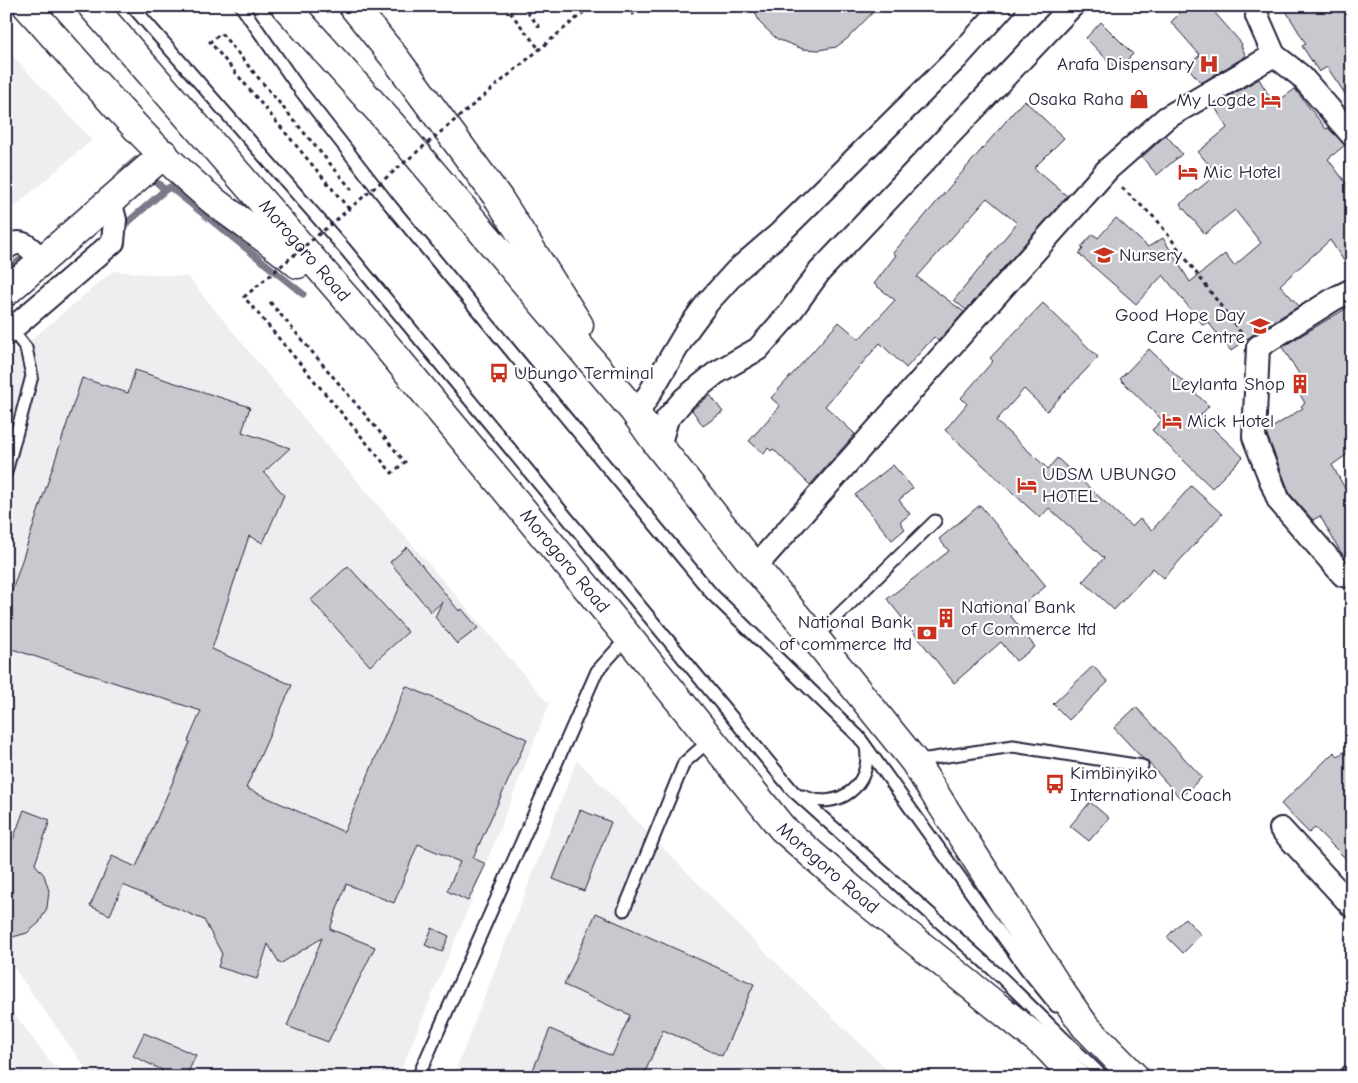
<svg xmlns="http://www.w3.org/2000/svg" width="1358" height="1083" font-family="'Comic Neue',sans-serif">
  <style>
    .built { fill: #eeeef1 }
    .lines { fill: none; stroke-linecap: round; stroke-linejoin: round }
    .stream { stroke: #7a7a88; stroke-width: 7 }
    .building { fill: #c8c8cf; stroke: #22223b }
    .lane-casing { stroke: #22223b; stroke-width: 15 }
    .street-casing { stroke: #22223b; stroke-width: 26 }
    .secondary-casing { stroke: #22223b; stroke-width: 31 }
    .highway-casing { stroke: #22223b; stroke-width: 31 }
    .path { stroke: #22223b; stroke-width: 3; stroke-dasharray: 4 4; stroke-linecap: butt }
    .lane { stroke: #fff; stroke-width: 11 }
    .street { stroke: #fff; stroke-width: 22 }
    .secondary { stroke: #fff; stroke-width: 28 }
    .highway { stroke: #fff; stroke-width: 28 }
    .path-bridge { stroke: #22223b; stroke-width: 3; stroke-dasharray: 4 4; stroke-linecap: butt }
    .labels { text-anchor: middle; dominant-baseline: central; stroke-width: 4.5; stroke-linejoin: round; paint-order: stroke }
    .poi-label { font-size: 19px; fill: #22223b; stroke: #fff; text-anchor: start }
    .street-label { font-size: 19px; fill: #22223b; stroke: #fff }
  </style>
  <rect width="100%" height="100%" fill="#fff"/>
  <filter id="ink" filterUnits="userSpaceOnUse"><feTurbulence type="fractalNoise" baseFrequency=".02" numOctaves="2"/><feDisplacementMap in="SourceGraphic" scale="10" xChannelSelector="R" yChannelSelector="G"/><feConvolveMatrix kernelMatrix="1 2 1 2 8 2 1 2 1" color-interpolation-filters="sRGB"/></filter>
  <g filter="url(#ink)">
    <g class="built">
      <path d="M6,49L92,140L6,214Z"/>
      <path d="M113,271L188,277L316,433L549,704L467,912L398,1077H92L6,957V361Z"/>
      <path d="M577,760L773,960L895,1077H453Z"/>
      <path d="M6,1003L62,1077H6Z"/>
    </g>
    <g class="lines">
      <g class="stream">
        <path d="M121,173L136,160L142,167"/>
        <path d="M149,175L165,190L170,187L303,294"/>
        <path d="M120,229L165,190"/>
        <path d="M6,270L30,253"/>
      </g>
    </g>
    <g class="building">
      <path d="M752,6H879L847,39L836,47L819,50L803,49L777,39L760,23Z"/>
      <path d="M1172,6H1209L1242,44L1241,46L1246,56L1201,83L1187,66L1200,55L1171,22L1179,14Z"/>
      <path d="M1283,6H1344L1352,20V104L1327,67L1319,72L1302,46L1306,44Z"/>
      <path d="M1101,22L1133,54L1117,70L1086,38Z"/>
      <path d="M1259,79L1274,104L1295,89L1326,129L1328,128L1345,145L1328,159L1352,191V273L1330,240L1280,285L1299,306L1268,325L1267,324L1231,351L1208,322L1203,325L1163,275L1136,304L1079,254L1083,249L1081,247L1093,234L1098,238L1116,218L1148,247L1163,238L1190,282L1225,254L1234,266L1261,243L1235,210L1205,234L1180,204L1217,174L1198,152L1227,128L1214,105Z"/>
      <path d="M1024,100L1064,138L1034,168L1067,196L966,310L954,300L1017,223L987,198L917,277L964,312L938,341L934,337L906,368L880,343L825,406L855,434L810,485L773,449L771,451L768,448L764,454L749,441L780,406L771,398L839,322L859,339L895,300L874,284L896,255L893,253Z"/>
      <path d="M1166,135L1182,154L1157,175L1142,157Z"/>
      <path d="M1043,303L1098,357L1047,411L1024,389L996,421L1048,469L1057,458L1132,527L1140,519L1152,530L1191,486L1222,514L1164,578L1153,568L1114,610L1083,581L1104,558L1049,508L1040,518L945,430L967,404L961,398L993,361L990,358Z"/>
      <path d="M1352,305V451L1332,465L1352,501V563L1340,551L1320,516L1313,520L1290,494L1267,435V431L1303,408L1301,406L1305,403L1292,381L1301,377L1282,347Z"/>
      <path d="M1149,349L1209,406L1200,416L1243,457L1212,488L1152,430L1162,420L1120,379Z"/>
      <path d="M135,370L250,407L242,432L290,448L264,472L284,495L263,543L249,536L212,649L292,685L246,788L344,832L406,686L527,739L473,858L486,864L468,901L447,891L460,862L418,844L394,903L346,884L330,929L375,947L328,1042L287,1026L322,938L280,964L268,944L257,979L218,967L222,954L204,920L123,885L110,915L90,906L112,856L136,867L190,742L188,741L201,711L6,647V609L82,378L128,393Z"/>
      <path d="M710,395L723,412L703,426L692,410Z"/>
      <path d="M893,465L913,488L899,500L910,514L900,522L905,529L892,540L855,495Z"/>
      <path d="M980,505L1046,586L1010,615L1035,647L1016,661L1001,642L954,683L887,599L949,551L939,539Z"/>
      <path d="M407,547L459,611L462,609L478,628L457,644L435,617L442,602L431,612L390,562Z"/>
      <path d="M348,566L408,632L370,666L311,600Z"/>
      <path d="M1093,666L1108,682L1069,720L1053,704Z"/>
      <path d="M1136,707L1202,777L1180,798L1147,761L1142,758L1114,728Z"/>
      <path d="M1352,746V865L1315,828L1309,833L1281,804L1334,752L1338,756Z"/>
      <path d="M1090,802L1109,818L1089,841L1070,826Z"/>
      <path d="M24,810L50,820L35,864L44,875L49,891L47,908L39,923L27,933L6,939V858Z"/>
      <path d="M580,810L611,822L584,891L553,879Z"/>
      <path d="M596,913L754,984L722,1056L663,1030L643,1077H530L550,1029L612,1056L630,1015L564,985Z"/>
      <path d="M1185,918L1201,935L1183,953L1167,937Z"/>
      <path d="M432,928L449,936L442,952L425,945Z"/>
      <path d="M144,1033L196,1055L186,1077H159L162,1070L133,1056Z"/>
    </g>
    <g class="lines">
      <defs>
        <g id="lane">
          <path d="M132,6L345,249L792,790L1002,978L1103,1077"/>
          <path d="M241,6L300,90L390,205L712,594L859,737L1026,969L1056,1006"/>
          <path d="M6,472L32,376L26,348L9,326"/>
          <path d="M815,638L935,521"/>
          <path d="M914,761L1013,746L1142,766"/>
          <path d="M803,796C838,812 873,785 866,747"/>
          <path d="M624,910L684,763L711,739"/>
          <path d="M418,1077L597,671L628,637"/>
        </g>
        <g id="street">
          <path d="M1257,16L1274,55L1301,76L1352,135"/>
          <path d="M6,248C23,235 32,250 43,262"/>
          <path d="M1352,290L1334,299L1258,347L1254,437L1279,501L1343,575L1352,576"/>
          <path d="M6,334L113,242L115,220L110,200"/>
          <path d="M636,416L688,329L708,302L737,270L779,234L956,59L1004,6"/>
          <path d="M659,446L667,419L685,398L716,373L758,349L788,315L820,271L1072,6"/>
          <path d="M755,567L1108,169L1166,118L1274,55"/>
          <path d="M1281,829L1352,906"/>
          <path d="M1351,1077L1352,1076"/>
        </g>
        <path id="secondary" d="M6,292L164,154"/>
        <g id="highway">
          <path d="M27,6C87,73 146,145 215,202C242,223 271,241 298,264"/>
          <path id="s1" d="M92,6L364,319L628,637L782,828L857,894L1046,1046L1075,1077"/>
          <path d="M285,6L392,125L634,411L659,446L755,567L815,638L914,761L1059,989L1085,1026L1135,1077"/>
          <path d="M353,6L395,58L499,199L579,325"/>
        </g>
      </defs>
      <use href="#lane" class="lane-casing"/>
      <use href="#street" class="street-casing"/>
      <use href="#secondary" class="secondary-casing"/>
      <use href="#highway" class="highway-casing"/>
      <g class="path">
        <path d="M505,6L540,50"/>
        <path d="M522,6L542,30"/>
        <path d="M626,6L633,14L642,6"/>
        <path d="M1122,188L1157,220L1241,333"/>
        <path d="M349,209L210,42L221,33L352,190"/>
      </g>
      <use href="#lane" class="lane"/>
      <use href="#street" class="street"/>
      <use href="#secondary" class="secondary"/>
      <use href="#highway" class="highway"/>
      <path class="path-bridge" d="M270,302L405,462L392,473L244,297L591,6"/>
    </g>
  </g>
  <defs>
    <symbol id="hospital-bare" viewBox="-9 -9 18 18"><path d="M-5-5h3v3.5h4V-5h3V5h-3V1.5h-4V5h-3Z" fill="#c8321e" stroke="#fff" stroke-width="2.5" paint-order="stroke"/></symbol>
    <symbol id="shop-bare" viewBox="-9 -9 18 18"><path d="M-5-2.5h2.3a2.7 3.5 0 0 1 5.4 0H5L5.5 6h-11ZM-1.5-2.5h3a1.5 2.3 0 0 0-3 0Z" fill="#c8321e" stroke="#fff" stroke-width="2.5" paint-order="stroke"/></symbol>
    <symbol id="hotel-bare" viewBox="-9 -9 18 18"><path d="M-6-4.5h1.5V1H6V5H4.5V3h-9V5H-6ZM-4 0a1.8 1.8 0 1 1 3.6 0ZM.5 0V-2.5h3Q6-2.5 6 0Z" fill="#c8321e" stroke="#fff" stroke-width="2.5" paint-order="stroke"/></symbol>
    <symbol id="school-bare" viewBox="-9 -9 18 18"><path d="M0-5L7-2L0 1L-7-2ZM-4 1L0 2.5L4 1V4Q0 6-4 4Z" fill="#c8321e" stroke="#fff" stroke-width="2.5" paint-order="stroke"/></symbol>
    <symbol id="bus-bare" viewBox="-9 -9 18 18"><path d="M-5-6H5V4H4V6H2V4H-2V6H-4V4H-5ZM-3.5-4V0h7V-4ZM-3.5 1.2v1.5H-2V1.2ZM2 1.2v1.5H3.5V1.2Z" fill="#c8321e" stroke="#fff" stroke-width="2.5" paint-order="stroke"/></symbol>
    <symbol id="building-bare" viewBox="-9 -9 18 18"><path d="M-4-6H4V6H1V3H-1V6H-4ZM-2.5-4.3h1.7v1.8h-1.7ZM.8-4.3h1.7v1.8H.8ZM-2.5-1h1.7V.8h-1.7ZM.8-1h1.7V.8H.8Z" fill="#c8321e" stroke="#fff" stroke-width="2.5" paint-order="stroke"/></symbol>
    <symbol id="bank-bare" viewBox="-9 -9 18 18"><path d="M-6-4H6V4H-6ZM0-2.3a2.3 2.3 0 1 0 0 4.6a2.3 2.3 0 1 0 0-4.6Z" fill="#c8321e" stroke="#fff" stroke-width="2.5" paint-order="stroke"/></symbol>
  </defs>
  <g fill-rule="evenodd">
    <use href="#hospital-bare" x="1195" y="50" width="28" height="28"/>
    <use href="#shop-bare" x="1125" y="85" width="28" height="28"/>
    <use href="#hotel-bare" x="1257" y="86" width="28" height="28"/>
    <use href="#hotel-bare" x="1174" y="158" width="28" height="28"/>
    <use href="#school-bare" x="1090" y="241" width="28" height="28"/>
    <use href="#school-bare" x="1246" y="312" width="28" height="28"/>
    <use href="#bus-bare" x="485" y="359" width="28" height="28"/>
    <use href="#building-bare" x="1286" y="370" width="28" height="28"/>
    <use href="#hotel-bare" x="1158" y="407" width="28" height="28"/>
    <use href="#hotel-bare" x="1013" y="471" width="28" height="28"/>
    <use href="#building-bare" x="932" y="604" width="28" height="28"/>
    <use href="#bank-bare" x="913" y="619" width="28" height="28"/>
    <use href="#bus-bare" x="1041" y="770" width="28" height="28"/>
  </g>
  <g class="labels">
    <g class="poi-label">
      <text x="1194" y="64" text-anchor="end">Arafa Dispensary</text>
      <text x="1124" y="99" text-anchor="end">Osaka Raha</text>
      <text x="1256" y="100" text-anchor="end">My Logde</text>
      <text x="1203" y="172">Mic Hotel</text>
      <text x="1119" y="255">Nursery</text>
      <text x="1245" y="315" text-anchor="end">Good Hope Day<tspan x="1245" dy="22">Care Centre</tspan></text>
      <text x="514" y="373">Ubungo Terminal</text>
      <text x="1285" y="384" text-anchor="end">Leylanta Shop</text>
      <text x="1187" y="421">Mick Hotel</text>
      <text x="1042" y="474">UDSM UBUNGO<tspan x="1042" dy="22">HOTEL</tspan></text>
      <text x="961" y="607">National Bank<tspan x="961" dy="22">of Commerce ltd</tspan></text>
      <text x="912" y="622" text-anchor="end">National Bank<tspan x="912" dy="22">of commerce ltd</tspan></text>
      <text x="1070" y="773">Kimbinyiko<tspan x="1070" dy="22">International Coach</tspan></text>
    </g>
    <g class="street-label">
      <text stroke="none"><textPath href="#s1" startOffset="324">Morogoro Road</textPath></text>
      <text stroke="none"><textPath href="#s1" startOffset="729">Morogoro Road</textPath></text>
      <text stroke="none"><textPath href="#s1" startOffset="1134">Morogoro Road</textPath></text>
    </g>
  </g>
  <rect width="1358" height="1083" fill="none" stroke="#fff" stroke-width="25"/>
  <rect x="12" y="12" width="1333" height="1058" fill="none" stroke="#22223b" stroke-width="2" filter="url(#ink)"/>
</svg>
